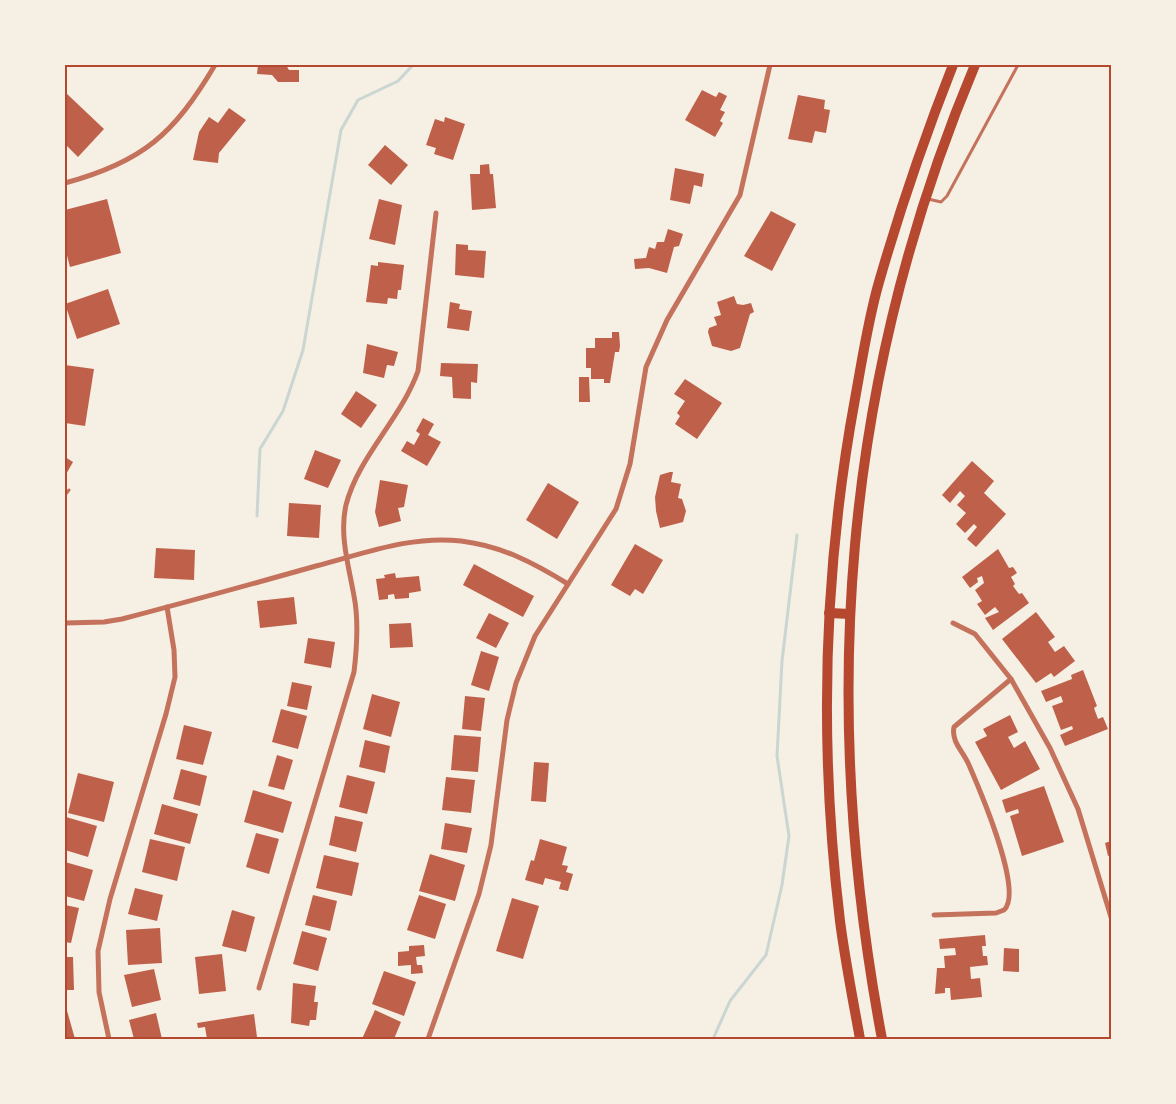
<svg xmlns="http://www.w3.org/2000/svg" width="1176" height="1104" font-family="Quicksand,sans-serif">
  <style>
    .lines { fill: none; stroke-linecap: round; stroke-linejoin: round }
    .stream { stroke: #c9d6d2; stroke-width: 3 }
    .building { fill: #bf614a }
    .service { stroke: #c5725c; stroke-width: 3 }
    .minor { stroke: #c5725c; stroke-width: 5 }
    .primary { stroke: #b5482f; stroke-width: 10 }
    .neatline { fill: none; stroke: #b5482f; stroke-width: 2 }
  </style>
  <rect width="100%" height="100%" fill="#f6efe4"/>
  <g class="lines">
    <g class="stream">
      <path d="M257,516L260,449L283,411L303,350L341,130L358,100L398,81L413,65"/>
      <path d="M713,1039L730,1001L766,955L782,885L789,836L777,756L782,661L797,535"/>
    </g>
  </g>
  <g class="building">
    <path d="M258,65H286L289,70H299V82H278L272,75L257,74Z"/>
    <path d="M702,90L716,97L719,92L727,96L720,110L725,112L720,121L723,123L715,137L685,120Z"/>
    <path d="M65,92L104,129L78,157L65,144Z"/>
    <path d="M798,95L825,100L824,109L830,110L826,133L815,131L812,143L788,139Z"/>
    <path d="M229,108L246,120L219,153L218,163L193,160L199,132L209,117L218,123Z"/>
    <path d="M445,117L465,124L453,160L434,154L436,148L426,145L435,119L444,122Z"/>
    <path d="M385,145L408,165L391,185L368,165Z"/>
    <path d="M489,164L490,174H493L496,208L472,210L470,174H480V165Z"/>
    <path d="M675,168L704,174L702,187L694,185L690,204L670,200Z"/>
    <path d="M107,199L121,253L70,267L65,248V210Z"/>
    <path d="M379,199L402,205L395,245L369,239Z"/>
    <path d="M771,211L796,224L772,271L744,256Z"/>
    <path d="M668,229L683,234L679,246L674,247L667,273L649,268L635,269L634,259L646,258L649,247L655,249L657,242H664Z"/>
    <path d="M456,244L468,245V250L486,251L484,278L455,275Z"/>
    <path d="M378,262L404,265L401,290H398L397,299L388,298L387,304L366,302L371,265L378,266Z"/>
    <path d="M108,289L120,324L77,339L65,304Z"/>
    <path d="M734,296L737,304L743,305L751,303L754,312L750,314L740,348L731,351L712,346L708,332L709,328L717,325L714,317L721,315L717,302Z"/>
    <path d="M450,302L460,304L459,309L472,311L469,331L447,328Z"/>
    <path d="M612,332H619L620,346L619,352H615L610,383H604V379H591V368H586V348H595V338H612Z"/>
    <path d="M367,344L398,352L394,366L387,365L384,378L363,373Z"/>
    <path d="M441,363L478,364L477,383L471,382V399L453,398L452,377L440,376Z"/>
    <path d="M65,365L94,369L85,426L65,423Z"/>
    <path d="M579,377H589L590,402H579Z"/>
    <path d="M685,379L722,403L697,439L675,424L680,416L677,413L685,401L674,394Z"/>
    <path d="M356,391L377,405L361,428L341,414Z"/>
    <path d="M423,418L434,424L428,435L441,442L427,466L401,451L407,441L414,445L420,434L416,431Z"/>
    <path d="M315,450L341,460L328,488L304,479Z"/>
    <path d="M65,457L73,462L65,476Z"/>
    <path d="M972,461L994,481L984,493L1006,514L976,547L967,539L977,527L974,524L965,533L956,524L966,513L957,505L965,496L960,491L950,503L942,495Z"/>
    <path d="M670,472H673L671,482L681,484L678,498L682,499L686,511L683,522L660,528L656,511L655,497L660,475Z"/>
    <path d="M380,480L408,485L404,507L398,508L401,521L379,527L375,512Z"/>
    <path d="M548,483L579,502L557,539L526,520Z"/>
    <path d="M289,503L321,505L319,538L287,536Z"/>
    <path d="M635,544L663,560L643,594L635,589L630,596L611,585Z"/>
    <path d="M156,548L195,550L194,580L154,578Z"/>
    <path d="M998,549L1009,568L1013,567L1017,573L1011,577L1015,584L1013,586L1019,594L1022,593L1029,603L993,630L985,618L999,612L995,607L985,615L977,604L982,601L975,590L984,583L982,576L977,578L978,582L970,588L962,577Z"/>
    <path d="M474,564L534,596L523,617L463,585Z"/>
    <path d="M395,573L396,578L419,576L421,591L409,593V598L395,599L394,594L388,595V599L379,600L376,579L385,578L384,575Z"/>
    <path d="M294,597L297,624L260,628L257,601Z"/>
    <path d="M1036,612L1055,637L1048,642L1055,652L1064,646L1075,661L1054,677L1051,673L1036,683L1002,639Z"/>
    <path d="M489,613L509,623L496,648L476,638Z"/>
    <path d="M411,623L413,647L390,648L389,624Z"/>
    <path d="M308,638L335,642L331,668L304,663Z"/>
    <path d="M481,651L499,657L489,691L471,685Z"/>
    <path d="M1083,670L1097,706L1094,708L1098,719L1103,717L1108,729L1065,746L1060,735L1073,729L1072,726L1061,730L1052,706L1063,702L1061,696L1046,702L1041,691L1072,679L1071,675Z"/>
    <path d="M292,682L312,686L307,710L287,706Z"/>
    <path d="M372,694L400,702L391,737L363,729Z"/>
    <path d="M465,696L485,698L481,731L462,729Z"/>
    <path d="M281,709L307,716L298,749L272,742Z"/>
    <path d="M1010,715L1018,732L1008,737L1014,748L1025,741L1040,769L1001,790L975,742L987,736L983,729Z"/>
    <path d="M184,725L212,732L203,765L176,759Z"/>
    <path d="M454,735L481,737L478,772L451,770Z"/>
    <path d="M365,740L390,746L385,773L359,767Z"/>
    <path d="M277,755L293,760L284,790L268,786Z"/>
    <path d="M534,762L549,763L546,802L531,801Z"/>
    <path d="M181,769L207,776L200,806L173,799Z"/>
    <path d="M78,773L114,782L104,822L68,813Z"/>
    <path d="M347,775L375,782L367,814L339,807Z"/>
    <path d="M446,777L475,780L471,813L442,810Z"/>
    <path d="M1044,786L1064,842L1022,856L1010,816L1019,813L1018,809L1006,813L1002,800Z"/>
    <path d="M253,790L292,802L283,833L244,822Z"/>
    <path d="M162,804L198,814L190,844L154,834Z"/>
    <path d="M335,816L363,822L356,852L329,845Z"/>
    <path d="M66,817L97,826L88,857L65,850Z"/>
    <path d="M445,823L472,828L467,853L441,849Z"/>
    <path d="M256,833L279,839L269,874L246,867Z"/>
    <path d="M150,839L185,847L177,881L142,872Z"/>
    <path d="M540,839L567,847L562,865L568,866L566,872L573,874L568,891L559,889L561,882L545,878L543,885L525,880L531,860L534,861Z"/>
    <path d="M1111,841V855L1108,856L1105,843Z"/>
    <path d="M430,854L465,865L455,901L419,891Z"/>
    <path d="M324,855L359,863L352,896L316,888Z"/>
    <path d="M65,862L93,870L84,901L65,896Z"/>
    <path d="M135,888L163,895L157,921L128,914Z"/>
    <path d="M313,895L337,901L330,931L305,925Z"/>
    <path d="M419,895L446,904L435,939L407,930Z"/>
    <path d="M512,898L539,906L523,959L496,951Z"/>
    <path d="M65,905L79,908L71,943L65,942Z"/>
    <path d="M232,910L255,917L246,952L222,946Z"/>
    <path d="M160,928L162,963L128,965L126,930Z"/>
    <path d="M302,931L327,938L318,971L293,964Z"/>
    <path d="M985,935L986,946H982L983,956H987L988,965L970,967L971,979L980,978L982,997L951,1000L950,988H945V993L935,994L937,968H945L944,956L956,955L955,948L940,949L939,939Z"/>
    <path d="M424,945L425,956L416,957L417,965H422L423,973L411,974V965L398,966V952L409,951V946Z"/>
    <path d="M1004,948L1019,949V972L1003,971Z"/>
    <path d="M222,954L226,991L199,994L195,957Z"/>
    <path d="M65,957H73L74,990H65Z"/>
    <path d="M154,969L161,1000L132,1007L124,975Z"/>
    <path d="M384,971L416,982L404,1016L372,1004Z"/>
    <path d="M293,983L316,986L314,1002H318L316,1020H310L309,1026L291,1023Z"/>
    <path d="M65,1007H66L75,1039H65Z"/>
    <path d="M375,1010L401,1022L394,1039H362Z"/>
    <path d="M156,1013L162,1039H134L129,1020Z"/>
    <path d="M254,1014L257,1037L207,1039L205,1027L198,1028L197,1023Z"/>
  </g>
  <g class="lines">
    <g class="service">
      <path d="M928,199L941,202L947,196L1018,65"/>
      <path d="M65,495L69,490"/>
    </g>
    <g class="minor">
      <path d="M65,183C143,162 174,134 215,65"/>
      <path d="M65,623L104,622L122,619C187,602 252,584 316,566C363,554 411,535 461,541C502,546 534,563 568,584"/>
      <path d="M953,623L975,634L1011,679L1050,748L1078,809L1111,917"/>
      <path d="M934,915L996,913L1004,910C1024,892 979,788 969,765C963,751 951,742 954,727L1011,679"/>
      <path d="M259,988L354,672C357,647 359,621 354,596C349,567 339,535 346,505C358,457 401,419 418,371L436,213"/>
      <path d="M109,1039L99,992L98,951L110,899L166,714L175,677L174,650L167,607"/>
      <path d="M428,1039L479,894L491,845L507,720L516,683L535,636L616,509L630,464L646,367L667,320L740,195L770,65"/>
    </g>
    <g class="primary">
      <path d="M829,613L850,614"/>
      <path d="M860,1039C853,1000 845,960 840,921C819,747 823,572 855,399C862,361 868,320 879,282C900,209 925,136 953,65"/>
      <path d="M882,1039C819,704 842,381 975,65"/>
    </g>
  </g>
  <rect width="1176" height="1104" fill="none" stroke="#f6efe4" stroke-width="132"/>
  <rect x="66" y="66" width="1044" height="972" class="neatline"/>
</svg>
